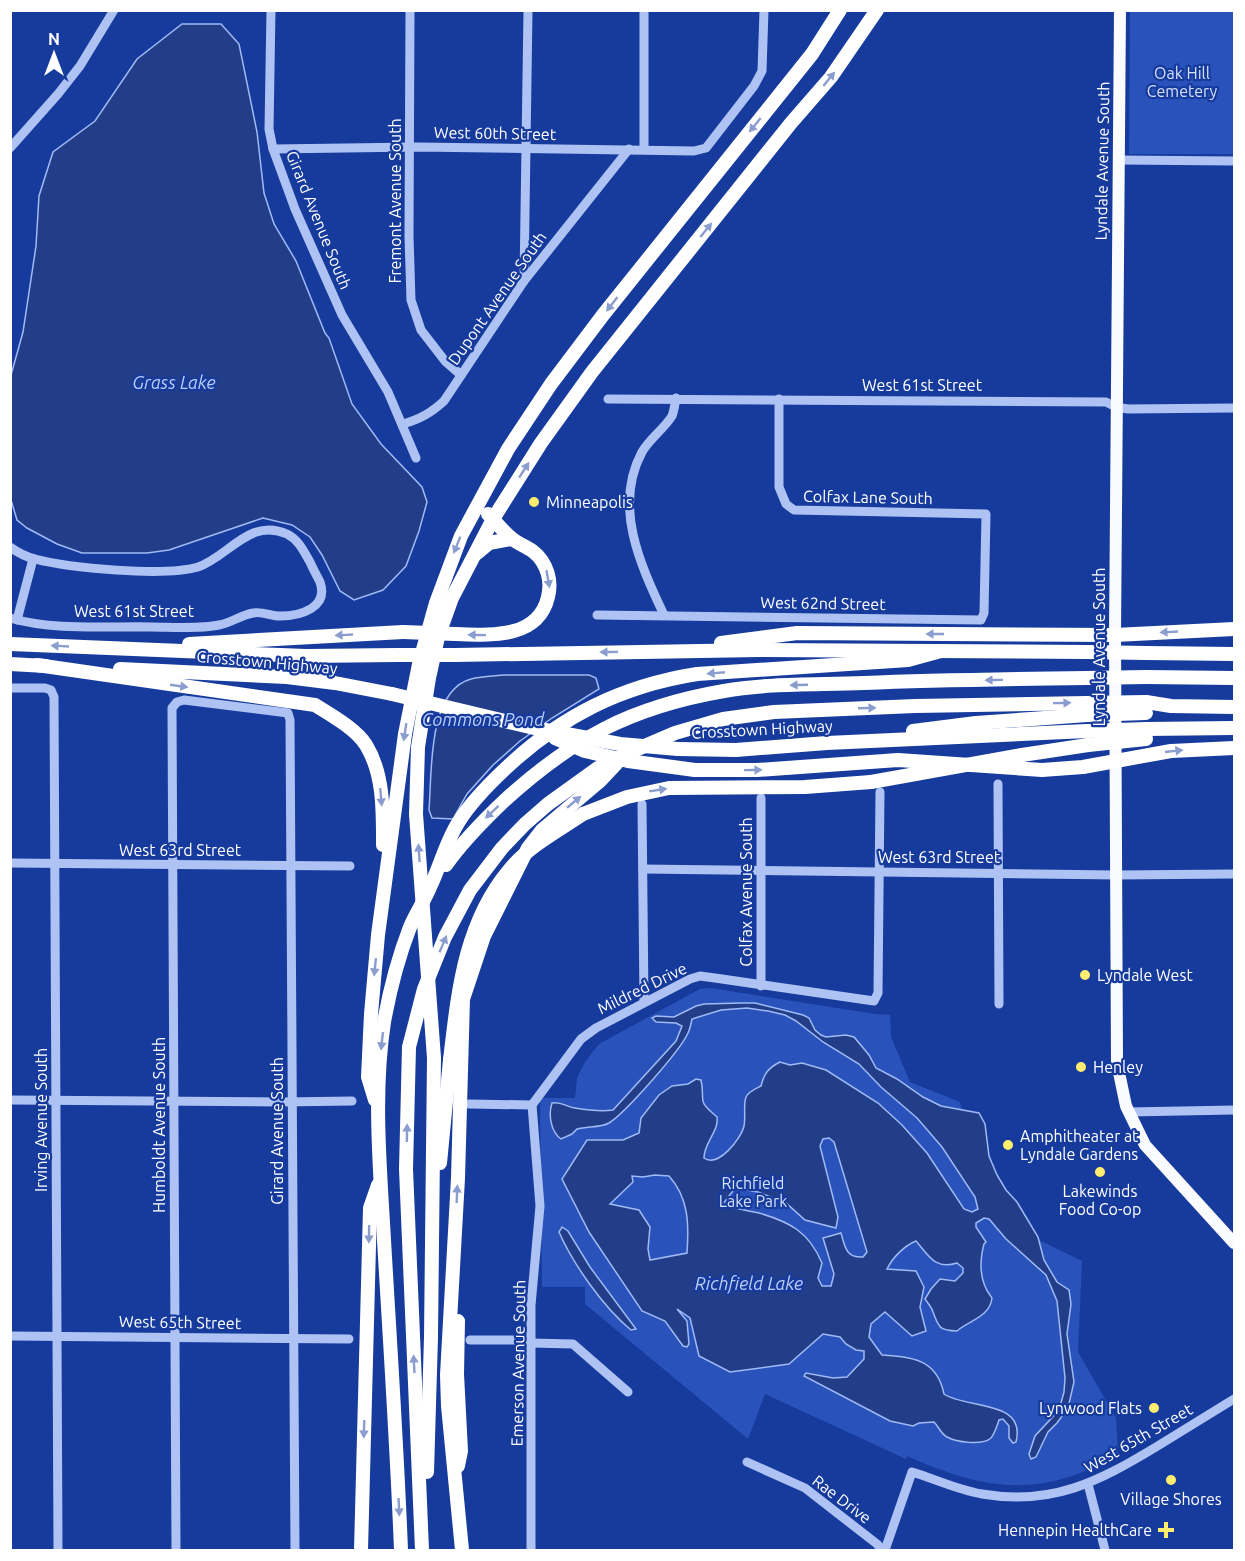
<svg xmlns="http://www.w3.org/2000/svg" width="1245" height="1561" font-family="Ubuntu,sans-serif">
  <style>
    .green { fill: #2953bb }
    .water { fill: #233e89; stroke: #a0baf5; stroke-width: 1.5; fill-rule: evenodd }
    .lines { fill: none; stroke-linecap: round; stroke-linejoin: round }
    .minor { stroke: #aec2f3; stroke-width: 9 }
    .major { stroke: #f9fbff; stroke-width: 12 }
    .highway { stroke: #fff; stroke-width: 14 }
    .highway-bridge { stroke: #fff; stroke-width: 14 }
    .oneway { fill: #8a9dce }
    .poi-dot { fill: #ffed6f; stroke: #163b9d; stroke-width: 2 }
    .labels { text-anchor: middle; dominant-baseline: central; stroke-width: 4.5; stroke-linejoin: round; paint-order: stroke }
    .park-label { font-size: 16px; fill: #d6e1fd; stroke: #163b9d }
    .street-label { font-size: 16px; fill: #fff; stroke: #163b9d }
    .poi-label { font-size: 16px; fill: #fff; stroke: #163b9d; text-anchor: start }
    .water-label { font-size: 18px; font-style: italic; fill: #bacdf9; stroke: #163b9d }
  </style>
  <rect width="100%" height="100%" fill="#163b9d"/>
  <g class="green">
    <path d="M1130,11H1234V154H1129Z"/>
    <path d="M710,988L875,1014L890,1015L891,1037L910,1082L960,1102L988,1215L1082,1261L1078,1352L1116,1418L1118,1455C1040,1499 986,1491 907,1456L906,1459L765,1394L748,1439L585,1304V1287H542L540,1098H575L577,1078L585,1062L599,1044L700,989Z"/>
  </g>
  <g class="water">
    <path d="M182,24H221L239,44L257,132L264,193L274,224L296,261L325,333L329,338L352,404L381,444L422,487L427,502L419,531L406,566L383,590L354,600L340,591L322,555L310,537L292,525L263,518L169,550L147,553H82L57,544L27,528L17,520L11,500V375L23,332L36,246L39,196L53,152L95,121L137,59Z"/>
    <path d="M504,675H589L596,678L599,689L552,718L520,741L493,765L467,794L453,819L432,818L429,810C432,774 427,691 471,679C481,676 494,676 504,675Z"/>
    <path d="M741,1003H755L803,1015L809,1018L815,1030L821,1035L826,1037L846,1035L854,1037L869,1055L876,1068L897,1079L923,1097L941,1106L979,1113L985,1124L989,1156L997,1175L1006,1190L1017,1202L1038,1237L1044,1260L1057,1282L1069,1290L1071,1304L1067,1334L1074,1382L1068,1408L1057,1423L1048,1432L1036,1457L1031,1459L1029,1454L1035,1436L1059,1410L1064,1392L1065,1378L1057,1301L1046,1275L1006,1239L989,1219L984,1218L976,1223V1227L986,1242L984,1244C979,1263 979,1282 992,1298C990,1317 968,1321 957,1331C938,1330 939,1327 933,1312C932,1308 928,1303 925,1299L931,1289L940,1279L955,1281L963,1273V1268L957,1263C935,1270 929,1256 916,1241C904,1246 893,1257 887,1269L916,1271L924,1287L920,1307L926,1331L912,1336L885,1312L871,1324L869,1337L882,1355C912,1357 937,1359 944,1394C965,1409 1027,1399 1016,1442L1013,1443L1009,1438V1426L1003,1419L999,1420C997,1426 995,1433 991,1438C982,1446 956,1442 947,1437C941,1434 939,1427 934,1422L919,1423L913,1426L890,1421L804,1376L806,1373L833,1378L847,1377L864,1359V1351L856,1350L846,1344L840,1337L823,1334L789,1364L730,1372L699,1356L690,1318L677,1309L687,1321L689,1344L687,1347L683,1346L665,1321L642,1311L589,1232L562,1179L587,1140H623L639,1133L641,1118L659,1095L672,1086L688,1084L696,1079L701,1080C706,1103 695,1098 717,1117C719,1132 704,1142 704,1158C718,1168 741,1139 744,1126C746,1117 743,1105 746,1097C749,1091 755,1089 761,1086C764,1074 768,1068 780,1062L790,1065L802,1063L826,1070L878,1103L902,1125L927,1153L964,1209L972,1212L978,1209L975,1197L942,1147L917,1118L881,1087L859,1064L823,1042L796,1021L785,1015L768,1011L747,1008L721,1010L692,1019C691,1024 690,1029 688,1033C680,1051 625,1113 609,1123C600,1128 587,1126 577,1129L572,1134L561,1139C551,1132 548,1115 552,1103C561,1101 566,1107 575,1108C587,1110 601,1112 613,1110L676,1041L682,1026L676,1023L656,1022L652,1018L656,1016L674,1017L696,1006L704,1004ZM829,1138L834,1142L867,1252L863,1257C846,1258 845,1247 841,1233L823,1238L834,1274L831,1286H822L818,1278L822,1263C809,1232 790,1222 759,1213C746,1210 734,1209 723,1204L735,1188L758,1192L786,1203L805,1220L836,1228L838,1217L820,1146L823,1139ZM655,1175L669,1176C689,1198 689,1225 687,1253L650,1260L648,1249L650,1227L639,1210L610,1204L633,1182L632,1176L643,1177Z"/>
    <path d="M562,1227L568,1231L590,1267L636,1329L631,1330C604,1308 573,1264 559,1232Z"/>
  </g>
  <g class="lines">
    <g class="minor">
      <path d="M271,10L269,129L273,149L295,209L342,315L388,392L416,458"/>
      <path d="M410,10L409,236L411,300L421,330L445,361L461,375"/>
      <path d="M10,148L58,94L80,66L114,10"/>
      <path d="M273,149L417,147L694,151L706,148L754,86L762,71L764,10"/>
      <path d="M644,149V10"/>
      <path d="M1119,160L1234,161"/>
      <path d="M524,281L528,10"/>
      <path d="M608,399L1106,402L1116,407L1128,409L1234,408"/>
      <path d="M403,424C420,419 431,413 444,401L524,281L629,149"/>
      <path d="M10,547C17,552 26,557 35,559C69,568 164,577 198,567C228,557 250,517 287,534C299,540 304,552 310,562C313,569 317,576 320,582C329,608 300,616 280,616C271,616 262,611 253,613C241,615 231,623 219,625C201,629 170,627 151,627C105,626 55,631 10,618"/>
      <path d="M597,615L981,620L984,613L986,514L794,510L786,504L779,487V399"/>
      <path d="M664,615C640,564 613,506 642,452C650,438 664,429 672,416C674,411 675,404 676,398"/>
      <path d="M17,620L33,559"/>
      <path d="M10,688H45L51,690L54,697L58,1550"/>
      <path d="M998,784L999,1004"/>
      <path d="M642,804L644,1002"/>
      <path d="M10,863L350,866"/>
      <path d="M643,869L1116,875L1234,874"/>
      <path d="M761,986V798"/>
      <path d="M10,1100L281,1102L352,1101"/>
      <path d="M469,1104L532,1105"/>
      <path d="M532,1105L581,1039L596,1028L690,979L700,976L715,978L874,1001L878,993L880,792"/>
      <path d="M1128,1112L1234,1110"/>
      <path d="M10,1336L349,1339"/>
      <path d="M470,1340H531"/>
      <path d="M531,1343L573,1344L628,1392"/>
      <path d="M747,1462L805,1488L877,1544L882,1550"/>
      <path d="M1088,1484L1105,1550"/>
      <path d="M176,1550L172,708L177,702L184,700L288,713L290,720L295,1550"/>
      <path d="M531,1550V1305L540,1206L532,1105"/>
      <path d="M885,1550L912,1472C935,1479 958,1490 982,1494C1052,1506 1098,1482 1156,1447C1182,1431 1208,1415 1234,1399"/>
    </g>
    <path class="major" d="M1120,10L1115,635L1117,1063L1126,1106L1145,1145L1234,1243"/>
    <g class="highway">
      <path d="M477,553L489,543L511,539"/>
      <path d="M455,634C488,635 538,640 548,597C551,585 549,572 542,561C533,547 521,547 510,537C502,530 495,521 488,514"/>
      <path d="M721,643L797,633L1115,635L1234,629"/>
      <path d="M10,644L306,656L398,655"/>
      <path d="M189,644L403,632"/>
      <path d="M1146,653L1234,654"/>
      <path d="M455,655L760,650L1087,652"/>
      <path d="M10,664L46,666"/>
      <path d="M37,665L315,705C331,715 356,729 366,745C384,774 383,812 383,845"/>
      <path d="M120,669L287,677L335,683L392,694"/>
      <path d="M1146,677L1234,678"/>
      <path d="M1146,702L1171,706L1234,707"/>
      <path d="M1146,729L1234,728"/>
      <path d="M913,731L976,723L1087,715"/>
      <path d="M678,749L736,750L827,743L1087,731"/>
      <path d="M1022,755L1088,745"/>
      <path d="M695,770H757L898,760L1042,770L1083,767L1171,751L1234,748"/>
      <path d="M416,814L418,747L429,678L438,637L452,598L493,519L541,443L592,372L791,123L831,77L877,10"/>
      <path d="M583,814L627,797L669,788L805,787L871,782"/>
      <path d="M446,865C463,841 483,821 504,801C573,738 631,707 724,691C769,683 818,685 864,683C939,680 1013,679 1087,678"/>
      <path d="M375,1100L368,1077L371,1014L378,935L405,734L419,664L436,603L461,536L508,449L551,384L603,315L812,54L840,10"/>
      <path d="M440,1163L450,1060"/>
      <path d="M458,1466L461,1451L457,1374L458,1321"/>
      <path d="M427,1472L431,1337L434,1058"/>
      <path d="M361,1550L370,1208L378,1185"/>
      <path d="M401,1550C397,1447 390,1343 384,1240C380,1168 373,1093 384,1022C390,989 398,958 410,927C416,913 425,900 431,885C440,866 446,842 458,823C470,803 488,785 505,769C561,716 621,686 697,674L908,660L941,651"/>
      <path d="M422,1550L406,1169L409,1047L424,989L445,937L470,890L502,848L525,824L548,804L598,768L626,754L675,733L723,719L774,712L915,706L1087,703"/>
      <path d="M462,1550L448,1406L447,1375L458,1178L463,999L484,936L528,848L542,830L600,781L616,764"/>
    </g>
    <g class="highway-bridge">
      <path d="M403,632L455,634"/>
      <path d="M1087,652L1146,653"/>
      <path d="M398,655H455"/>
      <path d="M1087,678L1146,677"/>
      <path d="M392,694L534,728L620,744L678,749"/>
      <path d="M1087,703L1146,702"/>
      <path d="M1087,715L1146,713"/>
      <path d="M1087,731L1146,729"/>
      <path d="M555,738L585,751L628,761L695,770"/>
      <path d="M1088,745L1146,739"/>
      <path d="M871,782L1022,755"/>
      <path d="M416,814L434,1058"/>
      <path d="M450,1060C458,993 464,923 510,869C529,846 558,831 583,814"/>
    </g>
  </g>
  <defs><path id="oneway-solid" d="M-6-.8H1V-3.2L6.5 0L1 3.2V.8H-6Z" transform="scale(1.5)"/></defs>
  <g class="oneway">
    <use href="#oneway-solid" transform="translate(829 79) rotate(-51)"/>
    <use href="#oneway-solid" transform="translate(755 125) rotate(129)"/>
    <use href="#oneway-solid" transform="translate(706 230) rotate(-51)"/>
    <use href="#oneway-solid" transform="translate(612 304) rotate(128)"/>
    <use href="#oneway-solid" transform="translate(524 470) rotate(-57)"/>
    <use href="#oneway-solid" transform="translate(457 545) rotate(112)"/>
    <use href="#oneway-solid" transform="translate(548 579) rotate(80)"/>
    <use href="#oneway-solid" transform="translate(1169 632) rotate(177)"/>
    <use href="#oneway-solid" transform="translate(935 634) rotate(-180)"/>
    <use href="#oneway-solid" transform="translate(344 635) rotate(177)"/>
    <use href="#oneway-solid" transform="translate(477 635) rotate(-179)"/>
    <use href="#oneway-solid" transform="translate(60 646) rotate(-177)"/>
    <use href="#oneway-solid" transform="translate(609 652) rotate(179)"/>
    <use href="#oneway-solid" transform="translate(716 673) rotate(175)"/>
    <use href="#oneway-solid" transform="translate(994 680) rotate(179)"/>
    <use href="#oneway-solid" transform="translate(799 685) rotate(178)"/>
    <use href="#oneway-solid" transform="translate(179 686) rotate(8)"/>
    <use href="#oneway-solid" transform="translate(1062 703) rotate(-1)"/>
    <use href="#oneway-solid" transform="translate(867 708) rotate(-2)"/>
    <use href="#oneway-solid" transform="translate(405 732) rotate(99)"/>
    <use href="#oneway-solid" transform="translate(1174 751) rotate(-6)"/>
    <use href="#oneway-solid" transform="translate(753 770) rotate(-1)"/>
    <use href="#oneway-solid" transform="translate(658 790) rotate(-9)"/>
    <use href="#oneway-solid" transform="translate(381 797) rotate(85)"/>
    <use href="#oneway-solid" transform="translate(574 802) rotate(-40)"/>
    <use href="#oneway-solid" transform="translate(492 812) rotate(137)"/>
    <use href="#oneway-solid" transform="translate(419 853) rotate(-94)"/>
    <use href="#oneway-solid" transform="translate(443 944) rotate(-67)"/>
    <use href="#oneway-solid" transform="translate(375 967) rotate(96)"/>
    <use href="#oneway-solid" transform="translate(382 1041) rotate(96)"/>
    <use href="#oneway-solid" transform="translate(407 1133) rotate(-89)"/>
    <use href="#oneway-solid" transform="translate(457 1194) rotate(-88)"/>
    <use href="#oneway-solid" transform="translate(369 1234) rotate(91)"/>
    <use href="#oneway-solid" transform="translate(414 1364) rotate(-93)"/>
    <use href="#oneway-solid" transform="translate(364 1429) rotate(92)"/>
    <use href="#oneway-solid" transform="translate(399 1507) rotate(87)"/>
  </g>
  <g class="poi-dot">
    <circle cx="534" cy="502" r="6"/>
    <circle cx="1085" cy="975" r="6"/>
    <circle cx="1081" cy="1067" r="6"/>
    <circle cx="1008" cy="1145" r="6"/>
    <circle cx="1100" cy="1172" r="6"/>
    <circle cx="1154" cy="1408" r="6"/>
    <circle cx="1171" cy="1480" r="6"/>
    <path d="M1163 1521h6v6h6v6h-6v6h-6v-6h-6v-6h6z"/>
  </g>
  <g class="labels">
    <g class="park-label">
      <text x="1182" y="73">Oak Hill<tspan x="1182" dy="18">Cemetery</tspan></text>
      <text x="753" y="1183">Richfield<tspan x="753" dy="18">Lake Park</tspan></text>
    </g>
    <g class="street-label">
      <text transform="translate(495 133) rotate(1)">West 60th Street</text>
      <text transform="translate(1102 161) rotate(-89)">Lyndale Avenue South</text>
      <text transform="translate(395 201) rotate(-90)">Fremont Avenue South</text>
      <text transform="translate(319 220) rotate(68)">Girard Avenue South</text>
      <text transform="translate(497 298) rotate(-55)">Dupont Avenue South</text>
      <text x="922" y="385">West 61st Street</text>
      <text transform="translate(868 497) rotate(1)">Colfax Lane South</text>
      <text transform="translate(823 603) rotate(1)">West 62nd Street</text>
      <text x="134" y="611">West 61st Street</text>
      <text transform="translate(1099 647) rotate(-90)">Lyndale Avenue South</text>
      <text transform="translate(267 662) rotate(5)">Crosstown Highway</text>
      <text transform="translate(762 729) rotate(-3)">Crosstown Highway</text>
      <text x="180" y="850">West 63rd Street</text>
      <text x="939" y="857">West 63rd Street</text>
      <text transform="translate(746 892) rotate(-90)">Colfax Avenue South</text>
      <text transform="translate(642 988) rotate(-26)">Mildred Drive</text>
      <text transform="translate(41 1120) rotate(-90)">Irving Avenue South</text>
      <text transform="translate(159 1125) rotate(-90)">Humboldt Avenue South</text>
      <text transform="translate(277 1131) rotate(-90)">Girard Avenue South</text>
      <text transform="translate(180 1322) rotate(1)">West 65th Street</text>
      <text transform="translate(518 1363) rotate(-89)">Emerson Avenue South</text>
      <text transform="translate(1138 1438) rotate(-30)">West 65th Street</text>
      <text transform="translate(842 1499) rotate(37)">Rae Drive</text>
    </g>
    <g class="poi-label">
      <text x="546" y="502">Minneapolis</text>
      <text x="1097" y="975">Lyndale West</text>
      <text x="1093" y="1067">Henley</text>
      <text x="1020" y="1136">Amphitheater at<tspan x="1020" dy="18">Lyndale Gardens</tspan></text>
      <text x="1100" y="1191" text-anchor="middle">Lakewinds<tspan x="1100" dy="18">Food Co-op</tspan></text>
      <text x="1142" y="1408" text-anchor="end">Lynwood Flats</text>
      <text x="1171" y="1499" text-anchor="middle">Village Shores</text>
      <text x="1152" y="1530" text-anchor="end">Hennepin HealthCare</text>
    </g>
    <g class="water-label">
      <text x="174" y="382">Grass Lake</text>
      <text x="483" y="719">Commons Pond</text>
      <text x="749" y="1283">Richfield Lake</text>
    </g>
  </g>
  <rect width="1245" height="1561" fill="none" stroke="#ffffff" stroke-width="24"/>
  <g transform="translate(54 54)" stroke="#163b9d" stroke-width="4.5" paint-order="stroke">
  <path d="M0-4.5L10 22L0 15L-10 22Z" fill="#ffffff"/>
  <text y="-9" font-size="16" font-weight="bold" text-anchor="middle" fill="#ffffff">N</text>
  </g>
</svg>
